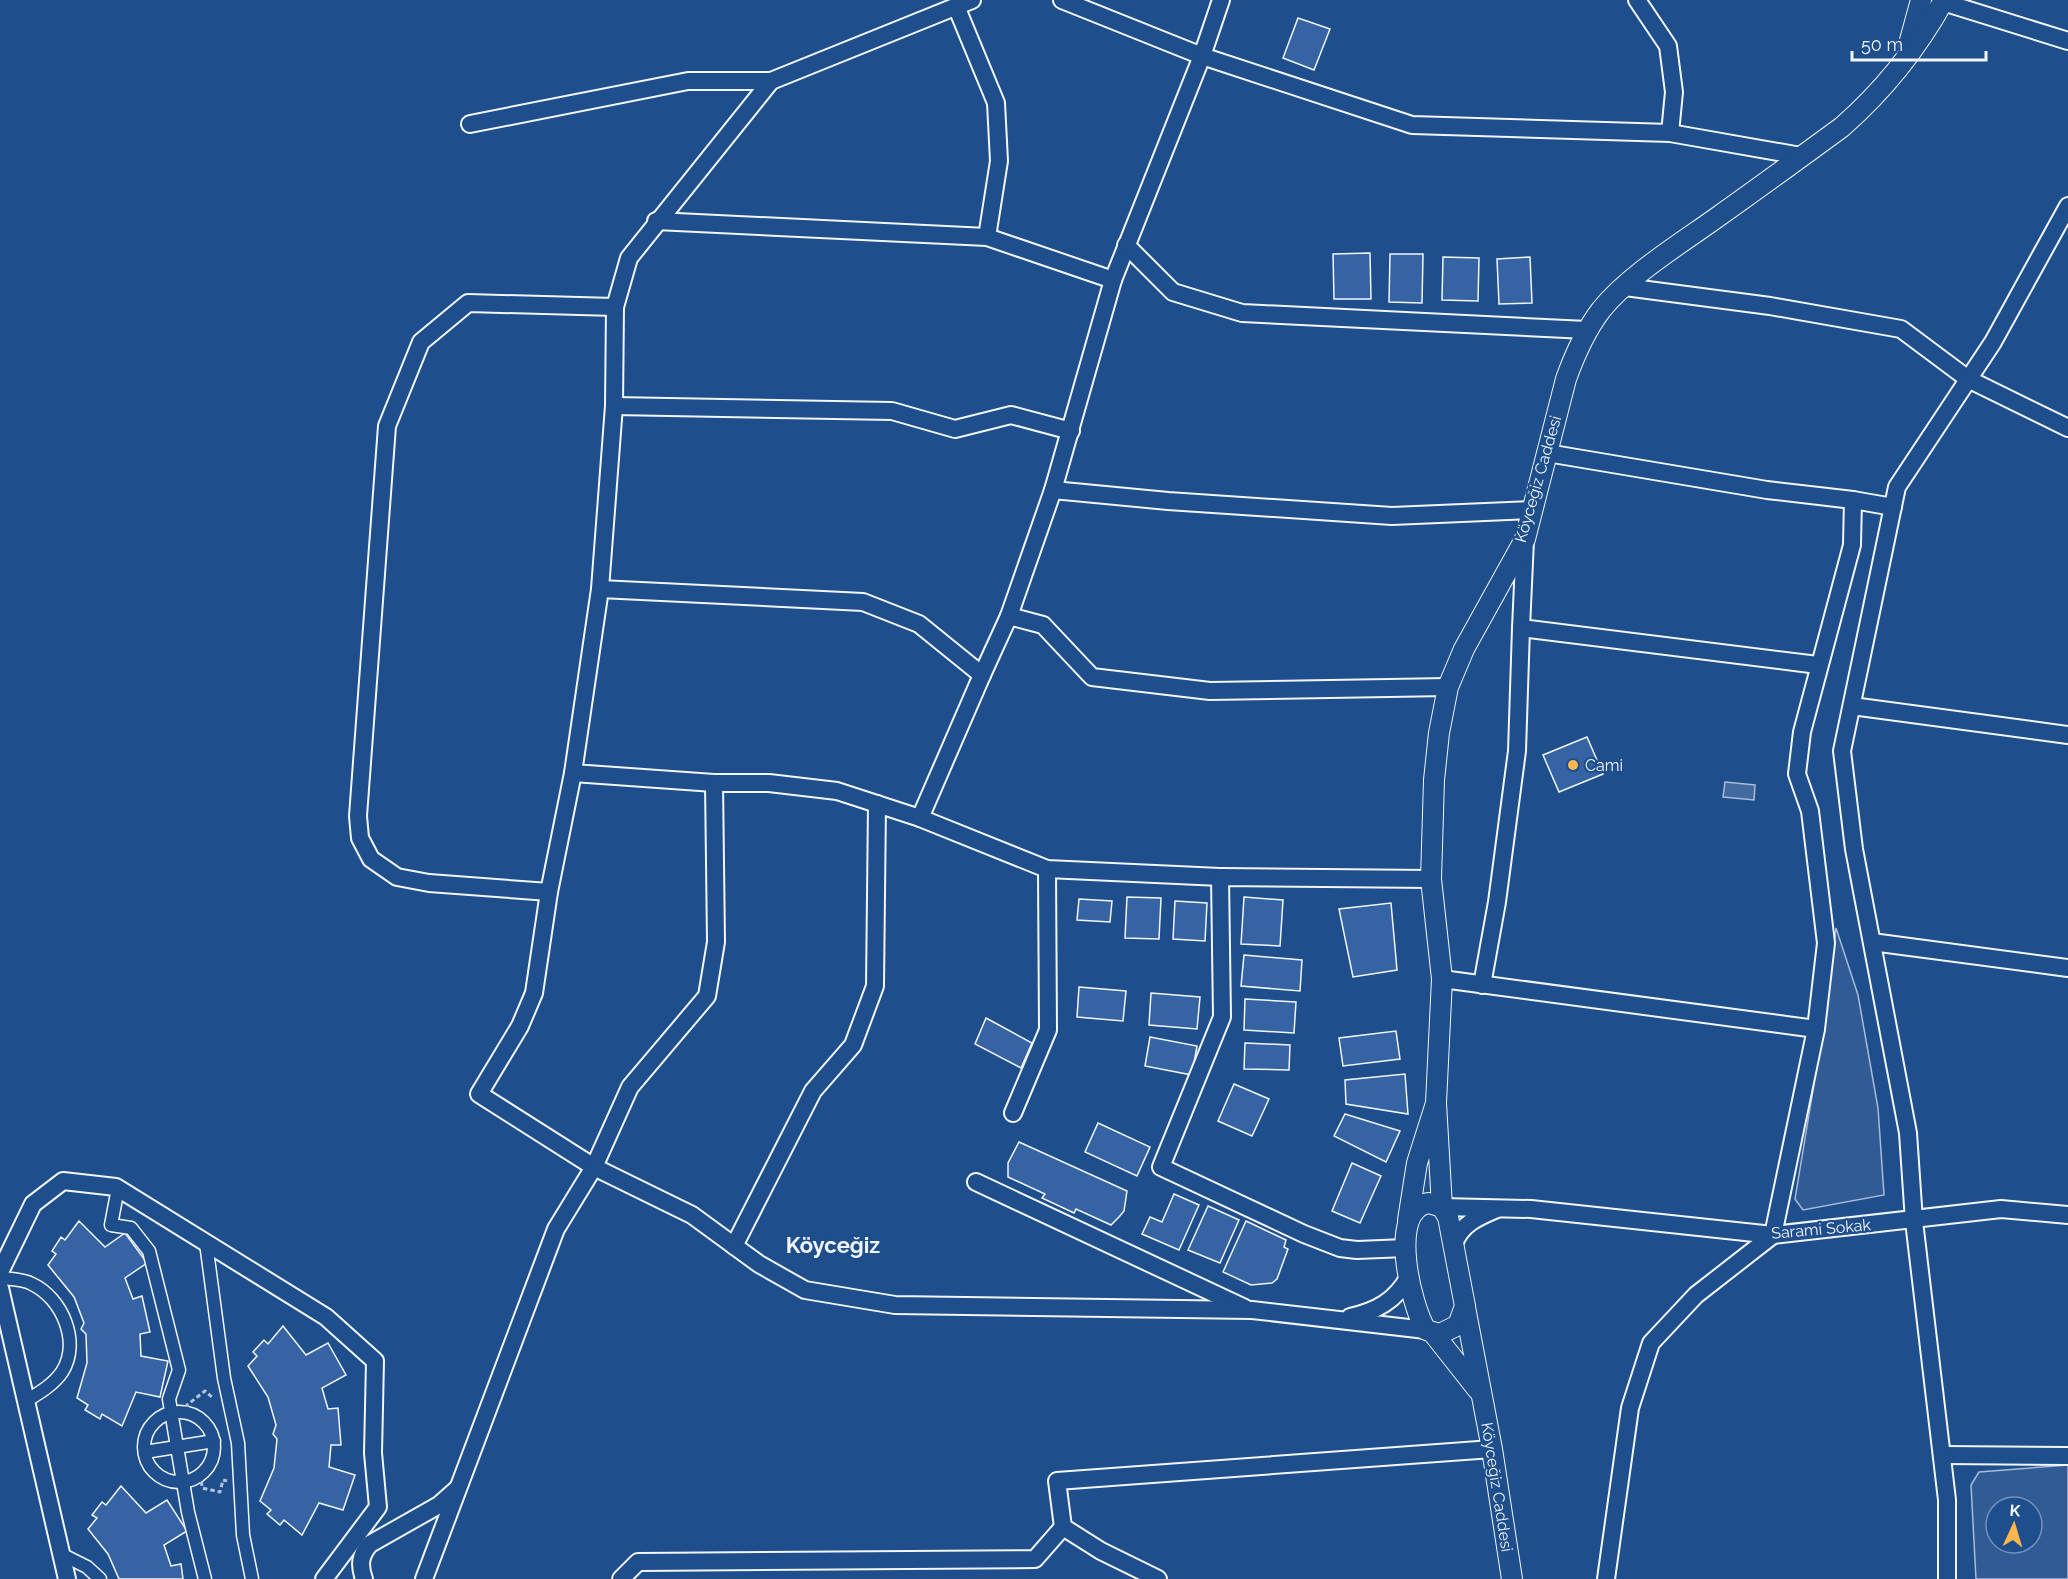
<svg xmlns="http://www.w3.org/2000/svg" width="2068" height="1579" font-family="Raleway,sans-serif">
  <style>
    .built { fill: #305b95; stroke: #a8bbd7; stroke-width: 1.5; fill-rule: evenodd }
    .water { fill: #446ba0; stroke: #a8bbd7; stroke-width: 1.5 }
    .building { fill: #3563a3; stroke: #f2f6ff; stroke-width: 1.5 }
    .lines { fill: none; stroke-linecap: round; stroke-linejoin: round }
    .pedestrian-casing { stroke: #f2f6ff; stroke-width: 15 }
    .minor-casing { stroke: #f2f6ff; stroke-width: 20 }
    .tertiary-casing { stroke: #f2f6ff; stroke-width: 22 }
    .path { stroke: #b3c4dc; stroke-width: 3; stroke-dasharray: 4.5 3; stroke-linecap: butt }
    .pedestrian { stroke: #1f4e8c; stroke-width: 12 }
    .minor { stroke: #1f4e8c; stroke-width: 16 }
    .tertiary { stroke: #1f4e8c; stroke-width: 20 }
    .poi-dot { fill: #ffb74d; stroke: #1f4e8c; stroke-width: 2 }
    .labels { text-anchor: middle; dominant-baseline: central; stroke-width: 4.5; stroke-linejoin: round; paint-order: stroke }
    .street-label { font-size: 16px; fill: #f2f6ff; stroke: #1f4e8c }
    .poi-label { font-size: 16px; fill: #f2f6ff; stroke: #1f4e8c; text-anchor: start }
    .district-label { font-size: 22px; font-weight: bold; fill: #f2f6ff; stroke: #1f4e8c }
  </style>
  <rect width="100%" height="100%" fill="#1f4e8c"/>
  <g class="built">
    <path d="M1836,928L1858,995L1878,1108L1884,1195L1803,1210L1795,1199L1825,1018Z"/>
    <path d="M2068,1465V1579H1976L1971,1485L1979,1472ZM1996,1507H2032V1543H1996Z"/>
  </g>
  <path class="water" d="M1725,782L1755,785L1754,800L1723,797Z"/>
  <g class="building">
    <path d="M1298,18L1330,29L1314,70L1283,58Z"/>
    <path d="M1370,253L1371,299H1334L1333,254Z"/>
    <path d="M1390,254H1423L1422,303L1389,302Z"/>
    <path d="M1443,257L1479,258L1478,301L1442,300Z"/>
    <path d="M1530,257L1532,303L1499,304L1497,259Z"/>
    <path d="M1587,737L1603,774L1559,792L1543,755Z"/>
    <path d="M1127,897L1161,898L1159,939L1125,938Z"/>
    <path d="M1244,897L1283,900L1280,946L1241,944Z"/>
    <path d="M1079,899L1112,901L1110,922L1077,920Z"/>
    <path d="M1175,901L1207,903L1205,941L1173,939Z"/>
    <path d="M1391,903L1397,970L1353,977L1339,909Z"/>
    <path d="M1244,955L1302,960L1300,991L1241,986Z"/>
    <path d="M1079,987L1126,991L1123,1021L1077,1017Z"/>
    <path d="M1151,993L1200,997L1197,1029L1149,1025Z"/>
    <path d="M1245,999L1296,1002L1294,1033L1244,1030Z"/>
    <path d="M986,1018L1032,1043L1021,1068L975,1044Z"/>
    <path d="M1396,1031L1400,1059L1343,1066L1339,1038Z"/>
    <path d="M1150,1037L1197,1046L1192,1075L1145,1066Z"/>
    <path d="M1245,1043L1290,1045L1289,1070L1244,1069Z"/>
    <path d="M1405,1074L1408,1114L1346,1104L1345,1080Z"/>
    <path d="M1234,1084L1269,1099L1252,1136L1218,1121Z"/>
    <path d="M1345,1114L1400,1131L1386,1162L1334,1136Z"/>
    <path d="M1098,1123L1150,1147L1137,1176L1085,1152Z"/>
    <path d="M1019,1142L1127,1191L1124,1211L1119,1217L1111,1225L1076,1209L1074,1213L1042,1198L1045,1194L1008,1177V1163Z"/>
    <path d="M1352,1163L1381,1176L1360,1223L1332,1211Z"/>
    <path d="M1174,1194L1199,1205L1179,1250L1142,1234L1150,1217L1162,1222Z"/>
    <path d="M1208,1206L1239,1220L1220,1263L1188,1250Z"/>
    <path d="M79,1221L105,1247L125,1233L147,1263L125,1278L133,1299L142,1296L150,1332L140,1334L141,1356L168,1361L160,1397L136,1392L122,1426L102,1414L100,1419L85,1410L88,1405L77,1398L87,1363L86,1334L81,1329L84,1323L74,1297L48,1265L56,1254L52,1251L61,1237L65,1240Z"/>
    <path d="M1246,1221L1286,1240L1284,1247L1288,1249L1277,1279L1272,1283L1251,1285L1223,1272Z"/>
    <path d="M283,1326L306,1355L328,1343L346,1375L322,1388L328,1409L338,1408L341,1445H331L329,1467L355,1475L343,1510L319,1503L302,1535L284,1520L280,1525L267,1514L271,1510L260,1501L274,1468L277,1439L273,1434L276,1425L268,1397L248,1366L257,1356L253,1352L264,1340L268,1344Z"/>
    <path d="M121,1486L146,1513L167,1500L187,1531L164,1545L171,1566L181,1564L183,1579H119L108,1554L88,1529L97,1518L92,1515L102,1502L106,1505Z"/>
  </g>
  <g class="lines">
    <defs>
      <g id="pedestrian">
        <path d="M118,1188L111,1225L131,1228L149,1251L179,1370L169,1399L188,1512L205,1579"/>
        <path d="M206,1243L224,1378L238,1443L243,1535L252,1579"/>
        <path d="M0,1278C10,1279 24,1279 32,1284C62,1298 81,1342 62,1372C53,1385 39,1393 26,1401"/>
        <circle cx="179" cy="1447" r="35"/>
        <path d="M145,1452L214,1441"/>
        <path d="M61,1554L87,1567L100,1579"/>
      </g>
      <g id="minor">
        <path d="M1062,0L1202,56L1113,280"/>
        <path d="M1221,0L1202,56L1412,125L1670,133L1801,156"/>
        <path d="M1637,0L1668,46L1674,92L1670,133"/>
        <path d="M1943,2L2068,41"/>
        <path d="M956,6L996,103L999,161L987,237"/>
        <path d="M771,81L629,258L615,307L614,406L600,589L573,773L714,783H769L837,791L920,818L1047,869L1220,877"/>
        <path d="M470,124L688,81H771L972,0"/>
        <path d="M656,221L987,237L1113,280L1053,490"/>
        <path d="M1126,245L1173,292L1242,313L1587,330"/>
        <path d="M1625,287L1770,306L1901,329L1968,379L2068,428"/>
        <path d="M614,406L892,411L955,429L1011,415L1071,431"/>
        <path d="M1547,453L1767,490L1853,500L1852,545L1802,732L1797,774L1810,811L1826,943L1816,1029"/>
        <path d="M1853,500L1893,507"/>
        <path d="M1525,540L1521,628L1818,665"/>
        <path d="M600,589L863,602L919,624L982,675L920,818"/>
        <path d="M1009,616L1053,490L1168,501L1392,516L1531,510"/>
        <path d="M982,675L1009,616L1043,625L1092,677L1210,691L1448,687"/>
        <path d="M1852,706L2068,735"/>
        <path d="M573,773L549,892L534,993L520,1026L479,1094L594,1167L630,1087L707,996L716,942L714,783"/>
        <path d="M549,892L429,883L397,877L371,859L360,838L358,816L387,426L421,342L468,303L615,307"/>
        <path d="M1872,942L2068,968"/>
        <path d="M1442,979L1816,1029L1773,1235L1696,1295L1651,1343L1630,1408L1606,1579"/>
        <path d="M1482,985L1497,902L1517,751L1521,628"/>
        <path d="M1013,1113L1048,1030L1047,869"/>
        <path d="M976,1182L1245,1308"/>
        <path d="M1442,1207L1531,1209L1773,1235L2001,1209L2068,1215"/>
        <path d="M1454,1244C1461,1224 1478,1217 1497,1209"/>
        <path d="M734,1246L813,1091L853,1045L875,986L877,804"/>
        <path d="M1406,1248L1357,1250L1340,1248L1304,1234L1161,1167L1222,1017L1220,877L1431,879"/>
        <path d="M0,1272L33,1204L63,1181L116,1187L326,1317L375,1361L373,1453L378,1507L324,1579"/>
        <path d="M0,1288L67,1579"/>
        <path d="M1350,1317C1376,1311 1396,1301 1409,1276"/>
        <path d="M1942,1455L2068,1456"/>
        <path d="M364,1579C359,1565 360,1555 370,1544L439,1505L457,1489"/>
        <path d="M424,1579L556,1229L594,1167L692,1215L759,1264L805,1290L895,1305L1252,1310L1426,1330"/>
        <path d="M621,1579L638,1562L1035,1559L1063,1527"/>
        <path d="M1158,1579L1101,1551L1063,1527L1057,1481L1492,1449"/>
        <path d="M1947,1579V1500L1914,1221L1908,1133L1854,849L1842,751L1897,487L1993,342L2068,206"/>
      </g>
      <g id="tertiary">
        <path d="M1909,44L1921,0"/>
        <path d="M1436,1103L1442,979L1431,879L1434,780L1439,733L1448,687L1464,649L1525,539L1566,379C1575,354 1585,331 1601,310C1629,275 1683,242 1719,216C1760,187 1801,157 1842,127C1882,92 1918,47 1944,0"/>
        <path d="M1429,1203L1442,1207L1448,1217L1465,1306L1458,1325L1440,1334L1426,1330C1411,1306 1387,1208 1429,1203Z"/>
        <path d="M1408,1220L1417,1163L1436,1103L1442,1207"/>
        <path d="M1465,1307L1492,1449L1512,1579"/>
        <path d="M1433,1333L1478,1390"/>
      </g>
    </defs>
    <use href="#pedestrian" class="pedestrian-casing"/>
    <use href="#minor" class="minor-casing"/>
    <use href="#tertiary" class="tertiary-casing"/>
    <g class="path">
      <path d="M192,1414L187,1405L205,1391L213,1398"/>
      <path d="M201,1474L202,1488L220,1492L223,1480L227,1481"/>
    </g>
    <use href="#pedestrian" class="pedestrian"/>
    <use href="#minor" class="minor"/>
    <use href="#tertiary" class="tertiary"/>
  </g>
  <circle class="poi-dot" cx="1573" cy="765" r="6"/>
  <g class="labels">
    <g class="street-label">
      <text transform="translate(1538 479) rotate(-74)">Köyceğiz Caddesi</text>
      <text transform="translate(1821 1229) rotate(-5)">Sarami Sokak</text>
      <text transform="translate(1497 1487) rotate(81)">Köyceğiz Caddesi</text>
    </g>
    <g class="poi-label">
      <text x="1585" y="765">Cami</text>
    </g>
    <g class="district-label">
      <text x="833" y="1245">Köyceğiz</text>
    </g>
  </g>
  <g transform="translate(2014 1525) rotate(4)"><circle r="28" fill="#1f4e8c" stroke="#7391ba" stroke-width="1.5"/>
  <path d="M0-4.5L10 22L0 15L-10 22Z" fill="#ffb74d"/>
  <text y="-9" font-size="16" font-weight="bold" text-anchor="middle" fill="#f2f6ff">K</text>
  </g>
  <path d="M1852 51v9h134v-9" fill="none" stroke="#f2f6ff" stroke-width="3"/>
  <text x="1861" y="51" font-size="18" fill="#f2f6ff" stroke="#1f4e8c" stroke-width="4.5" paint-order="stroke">50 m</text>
</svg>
